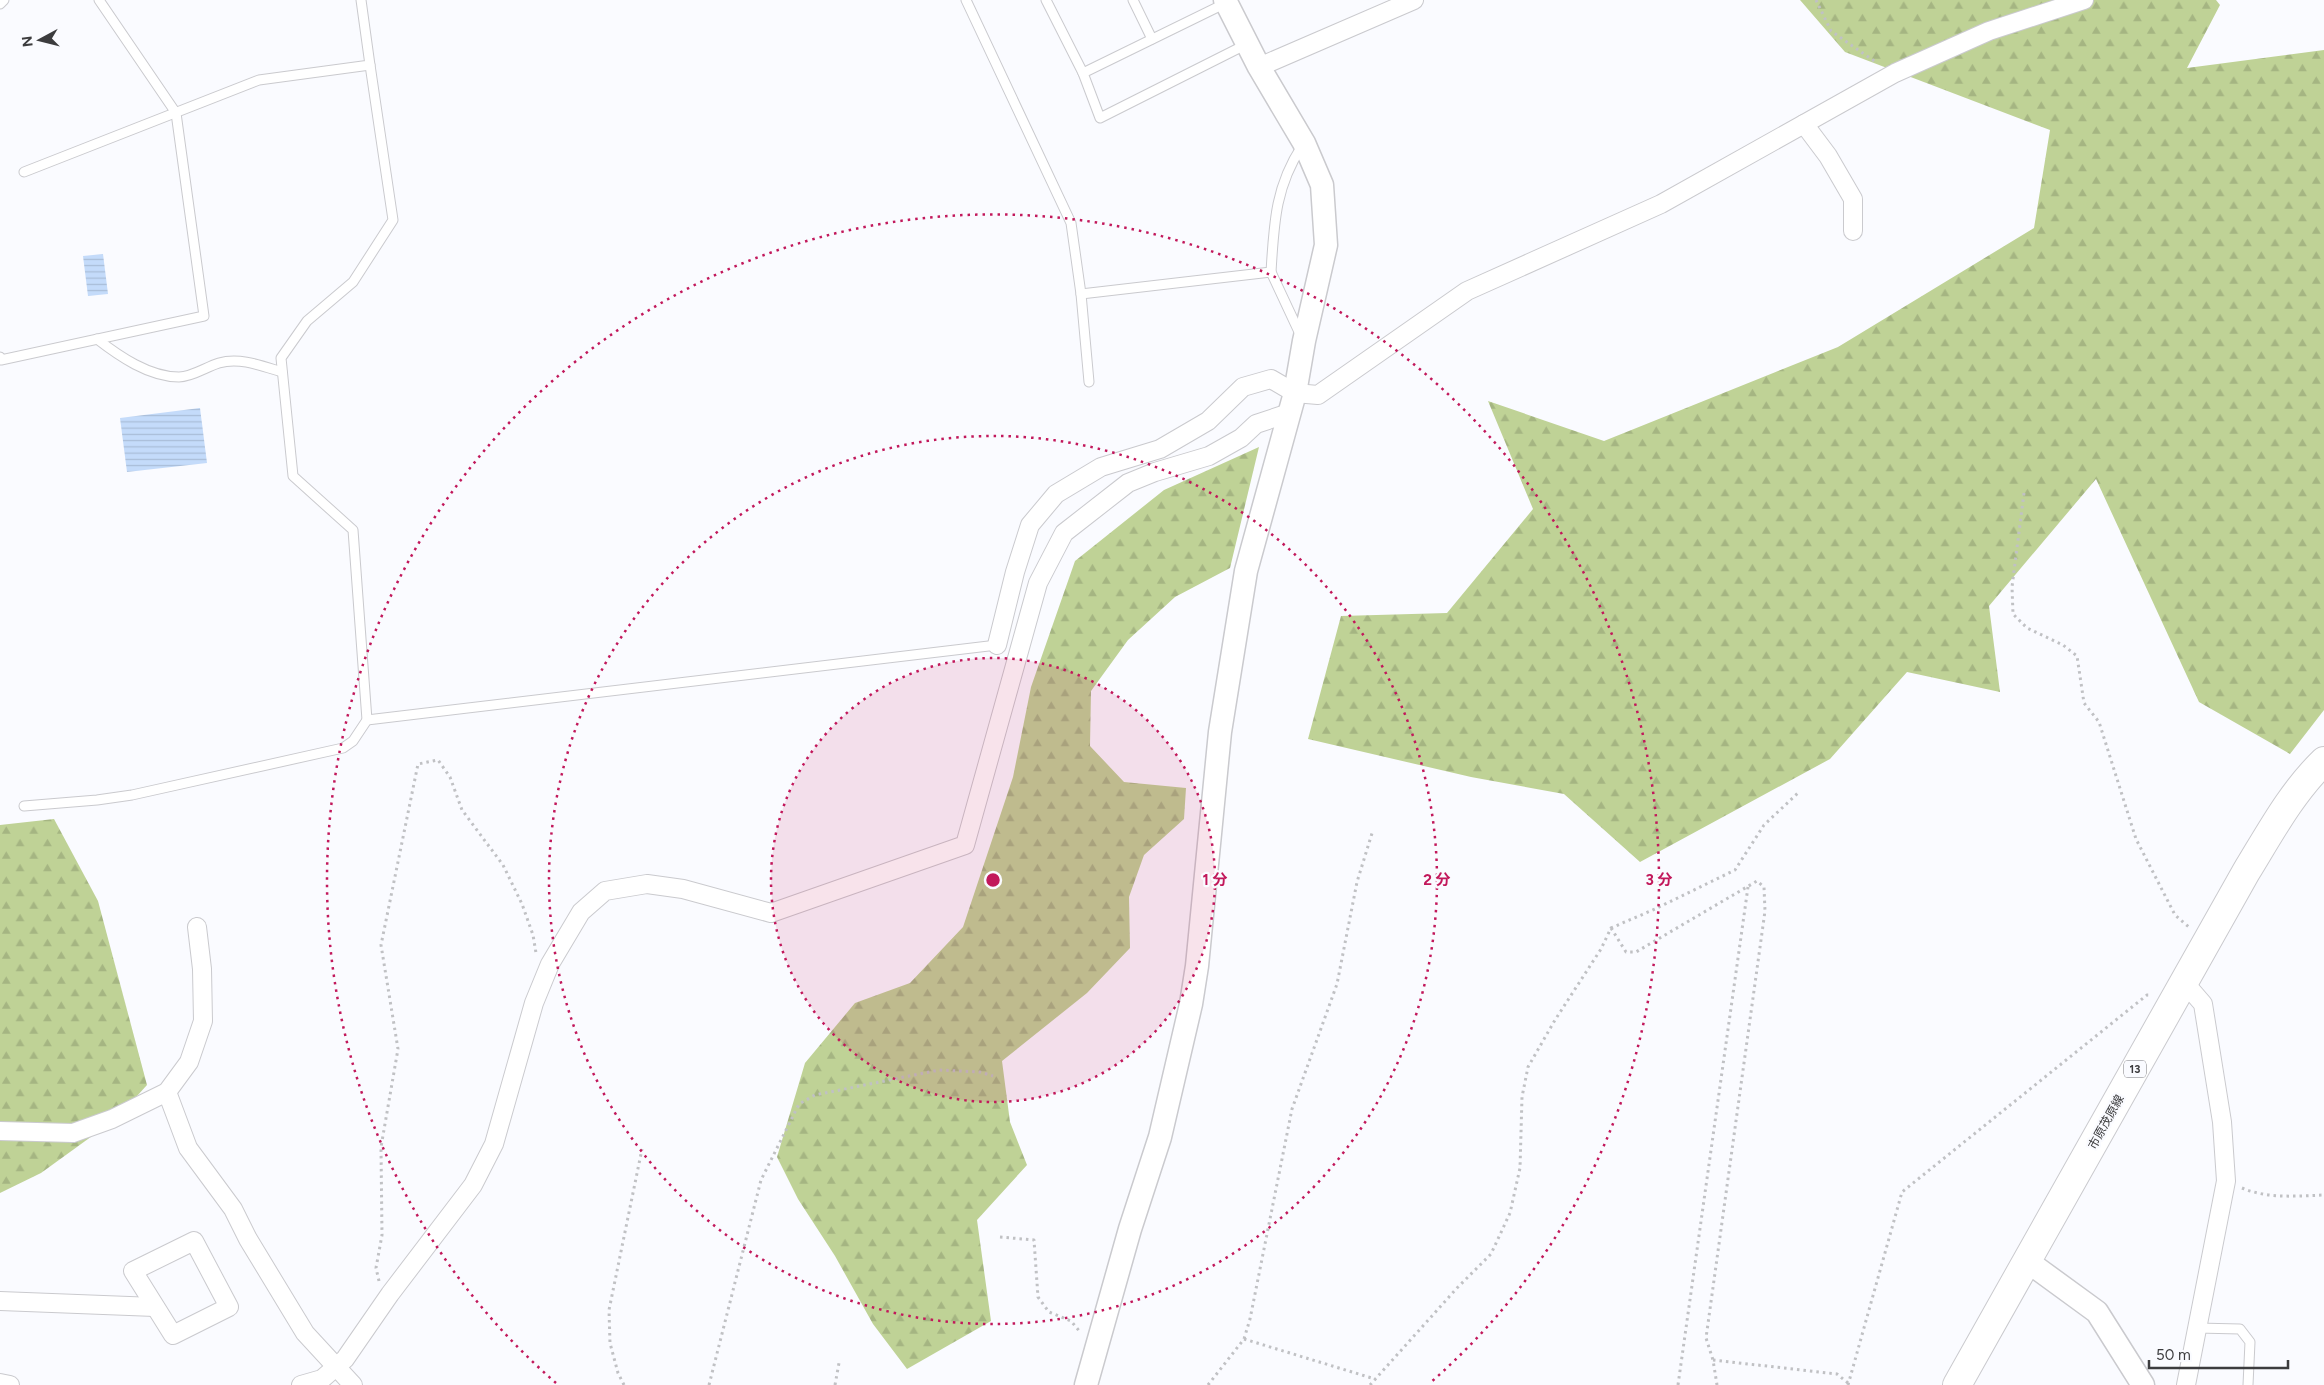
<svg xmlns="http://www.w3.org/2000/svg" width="2324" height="1385" font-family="Figtree,'Noto Sans JP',sans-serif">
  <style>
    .forest { fill: url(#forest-firs) }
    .water { fill: url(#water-rules) }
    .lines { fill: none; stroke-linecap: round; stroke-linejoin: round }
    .service-casing { stroke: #cacace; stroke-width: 11 }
    .minor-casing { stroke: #cacace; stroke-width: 20 }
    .tertiary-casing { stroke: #cacace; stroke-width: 25 }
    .primary-casing { stroke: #cacace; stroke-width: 30 }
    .path { stroke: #c0c1c4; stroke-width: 3; stroke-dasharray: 2.5 4; stroke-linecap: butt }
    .service { stroke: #fff; stroke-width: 9 }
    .minor { stroke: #fff; stroke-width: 18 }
    .tertiary { stroke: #fff; stroke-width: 22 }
    .primary { stroke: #fff; stroke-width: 28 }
    .ring { fill: none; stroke: #c2185b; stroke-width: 2.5; stroke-dasharray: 2.5 5 }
    .labels { text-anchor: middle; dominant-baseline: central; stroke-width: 4.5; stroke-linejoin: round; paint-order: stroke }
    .shield { fill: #fafbff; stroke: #757578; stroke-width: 1 }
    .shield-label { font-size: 11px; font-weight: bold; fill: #3c3c3e }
    .street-label { font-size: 12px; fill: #3c3c3e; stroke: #fafbff }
    .centre { fill: #c2185b; stroke: #fafbff; stroke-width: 2.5 }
    .ring-label { font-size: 15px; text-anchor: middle; font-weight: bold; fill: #c2185b; stroke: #fafbff; stroke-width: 4.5; stroke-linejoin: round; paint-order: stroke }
  </style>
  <defs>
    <pattern id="forest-firs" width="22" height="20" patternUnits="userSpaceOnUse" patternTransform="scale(1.25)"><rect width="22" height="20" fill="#bfd296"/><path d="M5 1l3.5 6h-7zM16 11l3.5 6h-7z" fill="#a5b582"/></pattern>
    <pattern id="water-rules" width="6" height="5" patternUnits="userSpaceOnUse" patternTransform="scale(1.25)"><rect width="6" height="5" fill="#c4dbfa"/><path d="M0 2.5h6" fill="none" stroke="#a9bdd7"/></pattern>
  </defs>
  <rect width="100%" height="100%" fill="#fafbff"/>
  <g class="forest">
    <path d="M1800,0H2216L2220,5L2187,68L2324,50V710L2290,754L2199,702L2096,479L1989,606L2000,692L1907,672L1830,759L1640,862L1564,794L1471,777L1308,739L1341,616L1447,613L1533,509L1488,401L1604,441L1838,347L2034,228L2050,130L1845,52Z"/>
    <path d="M1259,447L1230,568L1175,597L1128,640L1091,691L1090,746L1124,782L1186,788L1184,819L1144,855L1129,897L1130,948L1087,993L1002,1061L1010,1122L1027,1165L977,1220L991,1321L907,1369L873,1324L835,1256L798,1199L777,1157L805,1063L855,1003L910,983L963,927L1013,777L1031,687L1075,561L1164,490Z"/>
    <path d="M54,819L98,901L147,1085L117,1118L41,1173L0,1193V825Z"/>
  </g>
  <g class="water">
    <path d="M103,254L108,294L88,296L83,256Z"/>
    <path d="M200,408L207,463L127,472L120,418Z"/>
  </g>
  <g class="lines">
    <defs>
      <g id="service">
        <path d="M966,0L1071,223L1081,294L1089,382"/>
        <path d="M1046,0L1083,73"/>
        <path d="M1133,0L1152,39"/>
        <path d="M1226,3L1083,73L1100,118L1247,44"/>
        <path d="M0,4L4,0"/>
        <path d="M370,65L393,220L353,282L307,321L281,358L293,476L353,530L367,720L997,645"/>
        <path d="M24,172L259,80L370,65L361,0"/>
        <path d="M1271,272C1274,224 1275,187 1302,146"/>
        <path d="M1081,294L1271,272L1300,334"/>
        <path d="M97,339C119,356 149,377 179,377C192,377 206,367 219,363C240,357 262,366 282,372"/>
        <path d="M0,357L1,360L204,316L176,113L99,0"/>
        <path d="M24,806L97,800L132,795L343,748L353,741L367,720"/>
        <path d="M2197,1328L2240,1329L2250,1342L2248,1385"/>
      </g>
      <g id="minor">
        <path d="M1259,67L1414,0"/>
        <path d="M1804,124L1828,156L1853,199V231"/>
        <path d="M997,645L1015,572L1030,525L1056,494L1101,467L1160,449L1208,421L1243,387L1271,379L1295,393L1318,395L1467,291L1661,204L1895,73L1989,31L2084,0"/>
        <path d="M2184,982L2203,1004L2222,1122L2226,1181L2186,1385"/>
        <path d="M167,1092L188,1148L233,1209L248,1239L305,1333L353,1385"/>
        <path d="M0,1131L73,1133L112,1119L167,1092L189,1062L203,1021L202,969L197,927"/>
        <path d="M194,1241L229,1307L173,1335L133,1271Z"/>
        <path d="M0,1301L155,1307"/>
        <path d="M0,1383L10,1385"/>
        <path d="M301,1385L322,1379L345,1359L390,1294L473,1185L494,1144L534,1003L550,964L581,912L605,891L647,884L683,889L771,913L965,845L1038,583L1064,533L1128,483L1155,472L1209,456L1241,438L1256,424L1289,413"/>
      </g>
      <g id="tertiary">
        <path d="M2027,1261L2097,1312L2143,1385"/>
        <path d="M1086,1385L1130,1229L1160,1137L1191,1004L1197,966L1220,732L1246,571L1295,393L1304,341L1326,245L1322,185L1304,143L1259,67L1225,0"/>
      </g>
      <path id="primary" d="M1957,1385L2246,872C2270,833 2291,793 2324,761"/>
    </defs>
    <use href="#service" class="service-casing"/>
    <use href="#minor" class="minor-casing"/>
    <use href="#tertiary" class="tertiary-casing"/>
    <use href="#primary" class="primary-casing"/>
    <g class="path">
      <path d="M1816,0L1831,31L1877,63"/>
      <path d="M2024,493L2012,587L2013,614L2027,628L2063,645L2077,656L2084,703L2099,722L2136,839L2175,915L2190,928"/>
      <path d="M1611,928L1626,952H1636L1757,881L1764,887L1765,911L1706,1338L1713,1360L1717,1385"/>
      <path d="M2242,1188C2268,1199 2297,1196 2324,1195"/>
      <path d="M1000,1237L1034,1240L1038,1297L1049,1312L1071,1321L1081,1333"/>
      <path d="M379,1281L376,1268L382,1235L381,1147L398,1049L381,945L418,764L438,760L450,777L462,810L503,865L522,904L533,935L536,953"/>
      <path d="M1244,1339L1375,1379"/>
      <path d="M1713,1360L1837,1374L1848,1383"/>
      <path d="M624,1385L618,1373L610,1343L609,1310L642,1149"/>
      <path d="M709,1385L761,1180L799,1104L815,1095L939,1070L980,1072L993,1076"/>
      <path d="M835,1385L839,1363"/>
      <path d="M1208,1385L1244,1339L1250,1319L1292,1109L1337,984L1357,882L1373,830"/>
      <path d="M1370,1385L1457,1288L1491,1254L1510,1213L1520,1168L1522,1097L1528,1067L1555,1020L1601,949L1611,928L1655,909L1735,870L1764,825L1799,792"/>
      <path d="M1678,1385L1748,887"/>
      <path d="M1848,1385L1902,1192L2147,995H2152"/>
    </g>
    <use href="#service" class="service"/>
    <use href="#minor" class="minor"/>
    <use href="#tertiary" class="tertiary"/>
    <use href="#primary" class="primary"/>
  </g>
  <circle cx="993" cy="880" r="222" fill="#c2185b" fill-opacity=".12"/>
  <g class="ring">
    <circle cx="993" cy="880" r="222"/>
    <circle cx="993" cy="880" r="444"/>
    <path d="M556 1383A666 666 0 1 1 1430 1383"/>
  </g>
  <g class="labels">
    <rect class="shield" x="2124" y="1060.5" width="22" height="17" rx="4"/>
    <g class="shield-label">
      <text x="2135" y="1069">13</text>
    </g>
    <g class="street-label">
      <text transform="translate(2106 1122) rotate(-61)">市原茂原線</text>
    </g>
  </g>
  <circle cx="993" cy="880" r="8" class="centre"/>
  <g class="ring-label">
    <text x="1215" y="885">1 分</text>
    <text x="1437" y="885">2 分</text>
    <text x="1659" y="885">3 分</text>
  </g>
  <g transform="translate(40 40) rotate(263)" stroke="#fafbff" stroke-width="4" paint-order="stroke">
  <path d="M0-4L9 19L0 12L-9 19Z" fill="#3c3c3e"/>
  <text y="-8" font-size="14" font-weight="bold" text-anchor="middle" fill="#3c3c3e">N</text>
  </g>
  <path d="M2149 1360v8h139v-8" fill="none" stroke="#3c3c3e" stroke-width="2.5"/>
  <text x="2156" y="1360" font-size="15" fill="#3c3c3e" stroke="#fafbff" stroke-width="4" paint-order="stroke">50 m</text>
</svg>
